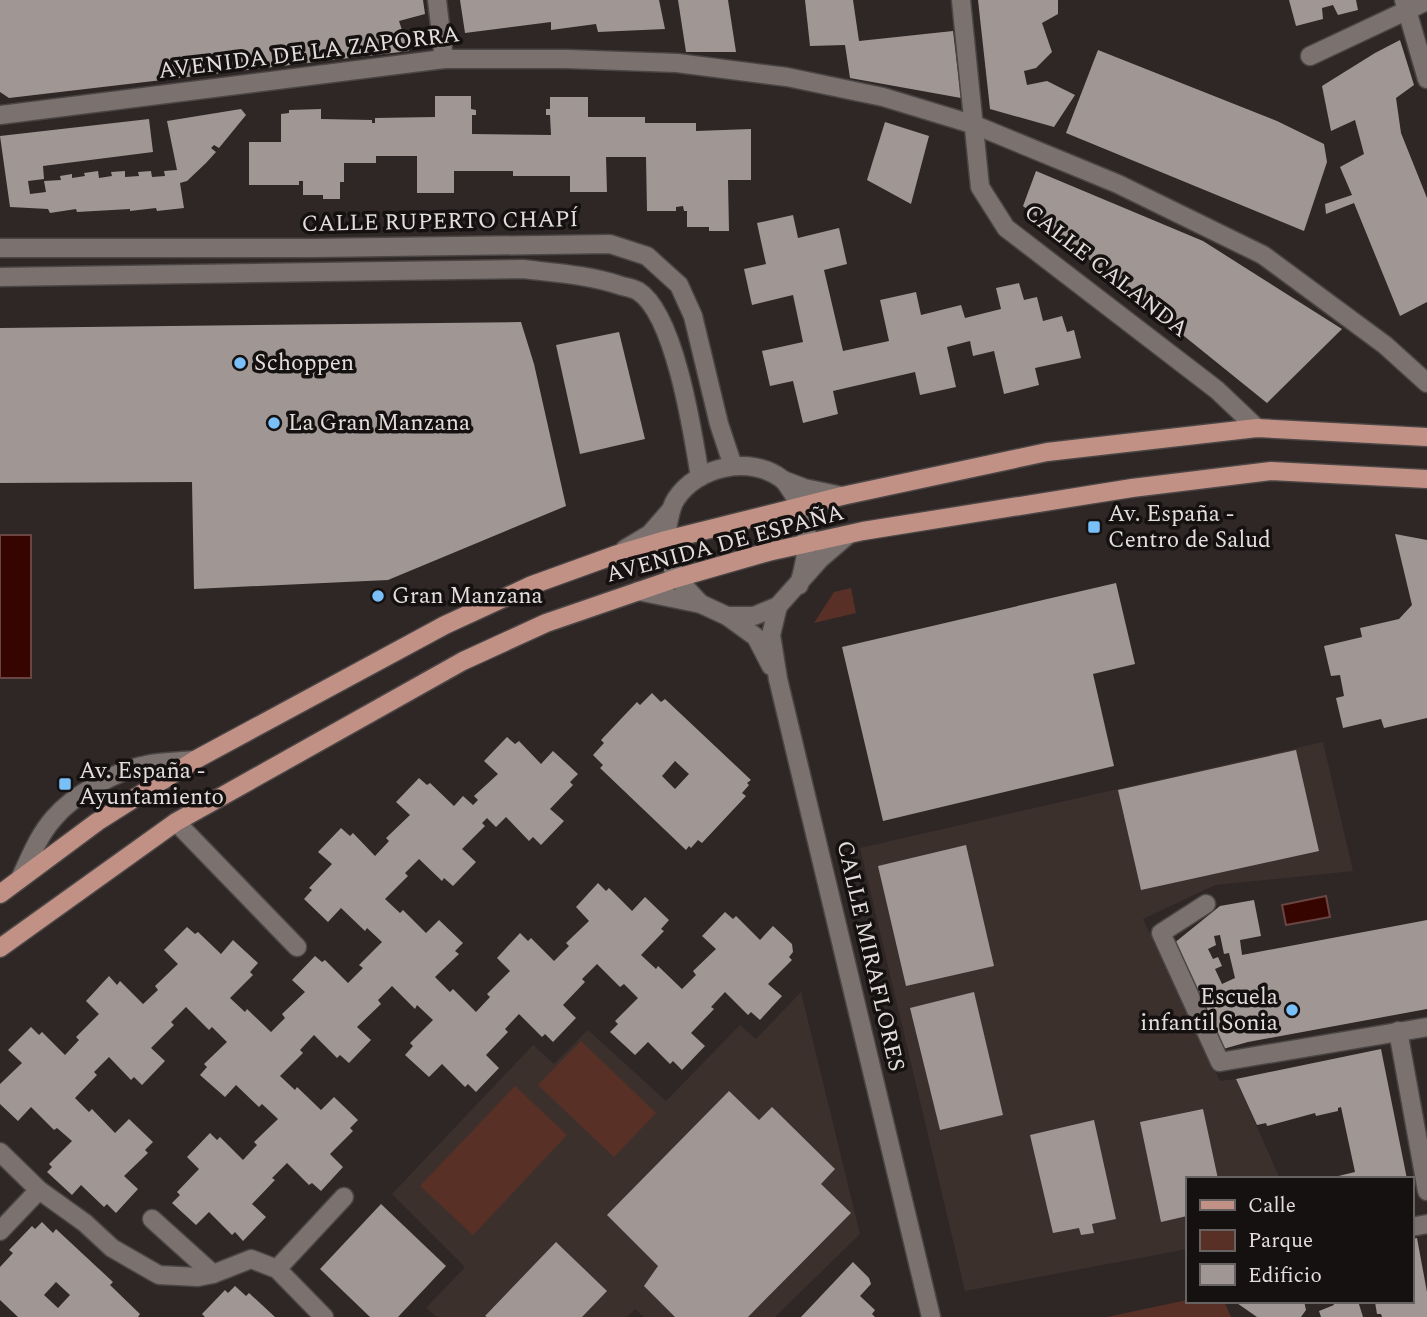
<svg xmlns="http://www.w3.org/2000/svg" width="1427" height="1317" font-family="Spectral,serif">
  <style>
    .built { fill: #3c302d }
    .green { fill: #583026 }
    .water { fill: #360500; stroke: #6a4642; stroke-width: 2 }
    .building { fill: #a09795; fill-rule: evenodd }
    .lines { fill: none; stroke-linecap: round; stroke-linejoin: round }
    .minor-casing { stroke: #4b4645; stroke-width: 21 }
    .major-casing { stroke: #4b4645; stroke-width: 21 }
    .minor { stroke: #7b7270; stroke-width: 18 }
    .major { stroke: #c29185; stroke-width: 18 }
    .poi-dot { fill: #79bff8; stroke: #141110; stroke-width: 2.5 }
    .labels { text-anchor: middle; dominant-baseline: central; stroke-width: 7; stroke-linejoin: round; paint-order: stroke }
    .street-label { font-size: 23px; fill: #e3dedd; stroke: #141110 }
    .poi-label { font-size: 23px; fill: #e3dedd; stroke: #141110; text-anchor: start }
  </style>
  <rect width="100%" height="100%" fill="#2e2726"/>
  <g class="built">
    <path d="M1323,742L1353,871L1215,885L1143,919L1220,1081L1236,1079L1280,1179H1187V1249L965,1291L860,848Z"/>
    <path d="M801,992L860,1234L775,1317H644L635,1309L627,1317H437L426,1308L465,1267L392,1194L533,1045L554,1064L588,1030L666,1101L740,1025L756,1039Z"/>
  </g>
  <g class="green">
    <path d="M851,588L856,613L814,623L834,592Z"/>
    <path d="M581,1041L656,1113L614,1157L538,1085Z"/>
    <path d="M515,1086L567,1135L473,1235L420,1186Z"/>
    <path d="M1187,1300L1224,1301L1231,1317H1107Z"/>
  </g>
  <g class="water">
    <rect x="0" y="535" width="31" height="143"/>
    <path d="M1326,896L1330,917L1286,925L1282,905Z"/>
  </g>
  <g class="building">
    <path d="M0,0H423L425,14L399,21L409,51L9,98L0,92Z"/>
    <path d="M460,0H659L665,29L598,32L596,24L551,30V22L465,33Z"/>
    <path d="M678,0H728L736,52H686Z"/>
    <path d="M805,0H853L859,41L953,31L961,98L850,78L845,45L810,46Z"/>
    <path d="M978,0H1058V14L1042,23L1052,52L1036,68L1024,71L1027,85L1047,81L1075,95L1054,127L990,109Z"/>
    <path d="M1289,0H1356L1358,10L1338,15L1333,5L1322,8L1323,19L1296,26Z"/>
    <path d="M1400,40L1414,85L1396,98L1401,133L1427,198V302L1400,316L1354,203L1326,214L1325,204L1352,195L1340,167L1364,154L1355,120L1331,131L1322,86L1375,53Z"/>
    <path d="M1098,50L1277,121L1324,144L1327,162L1304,231L1066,133Z"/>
    <path d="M435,96H471V109L476,110V115H472V134L551,135L550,115H546V109H550V97H588V117H645V123H696V131L751,129V180H728L729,231H709V227H687V211H684L683,206L676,207V211H647L646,157H606L607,192H570V176H513V171H454V193H417V156H376V163H344V182H340V199H323V195H303V181H299V185H249V142H281V114L289,113V110L321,109V119L372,120V123H375V118L435,117Z"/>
    <path d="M241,109L246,115L219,148L214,145L211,148L216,152L206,163L187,181L180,183L184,208L157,211L156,208L130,211V209L77,212L76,209L50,213L48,209L10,207L0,136L149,119L153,152L43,166L44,179L28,181L30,194L46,192L44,181L61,180L60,176L72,174V178L85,176L84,173L98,171L99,178L112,176L111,172L125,171V177L139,176L138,172L151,171L152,177L165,176L164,171L177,170L167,121Z"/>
    <path d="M885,122L929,136L911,204L867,180Z"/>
    <path d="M1036,171L1203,241L1342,329L1267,403L1023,206Z"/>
    <path d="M793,215L798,238L839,228L847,264L824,270L843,351L889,341L880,300L916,292L921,315L961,305L965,318L1001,309L996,288L1019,283L1024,300L1037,297L1043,321L1062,316L1067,332L1074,330L1081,358L1035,368L1039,385L1004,394L994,351L973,356L970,341L947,347L956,387L920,395L915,372L833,391L838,414L803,423L793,381L770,386L762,351L803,342L793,295L752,305L744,269L766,264L757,223Z"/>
    <path d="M521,322L534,364L566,506L388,580L194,589L192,482L0,483V328Z"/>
    <path d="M619,332L645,439L580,454L556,345Z"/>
    <path d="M1395,534L1427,540V718L1384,728L1381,719L1343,728L1336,698L1344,696L1340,675L1331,676L1324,646L1362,637L1360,628L1399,619L1412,605Z"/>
    <path d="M1116,583L1135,664L1093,674L1114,766L883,821L842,647Z"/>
    <path d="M652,693L661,702L665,699L751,780L747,783L749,785L742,793L746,796L702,843L698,840L691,848L689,846L686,850L600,768L603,765L593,755L604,743L601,740L637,702L640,705ZM675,761L689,774L675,789L662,776Z"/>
    <path d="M507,737L515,744L519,741L541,764L553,751L578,774L570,782L573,785L550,809L564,821L541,845L533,837L529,841L506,817L496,827L487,818L482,823L485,826L462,849L476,862L453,886L444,878L442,881L419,859L405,873L408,876L385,899L400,913L403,910L426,933L439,920L463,943L455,951L459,954L435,977L450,992L453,989L476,1012L490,997L487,994L510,971L497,958L520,933L528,941L531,938L554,961L569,946L566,943L589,921L576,907L598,883L606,891L609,888L632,911L645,897L669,920L661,929L664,931L641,955L656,969L658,966L682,989L696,975L693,971L716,949L702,936L725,912L733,919L736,916L760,940L773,926L792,944L793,952L789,957L792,960L768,984L782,996L760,1020L751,1012L748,1015L725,992L711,1007L714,1009L691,1033L705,1046L682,1070L673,1061L670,1064L648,1042L635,1055L610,1032L618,1024L615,1021L638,998L624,984L620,987L597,964L582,979L585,982L563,1005L576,1018L553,1042L545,1034L542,1037L519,1014L505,1029L508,1032L486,1055L499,1068L476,1092L468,1084L465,1087L442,1064L429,1077L405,1055L413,1046L410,1043L433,1020L417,1005L415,1009L392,986L378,1000L381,1004L357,1027L371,1040L349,1063L340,1055L337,1058L314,1035L300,1050L303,1053L280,1076L295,1090L297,1087L321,1110L334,1097L358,1120L350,1128L353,1131L330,1154L343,1167L321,1191L312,1183L309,1185L287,1163L272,1178L275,1180L252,1204L266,1217L243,1241L235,1232L232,1235L209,1212L196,1225L172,1203L180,1195L177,1192L199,1169L187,1157L210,1133L217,1140L220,1137L243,1160L257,1145L254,1142L278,1119L262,1104L259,1107L236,1085L225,1097L200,1075L207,1067L204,1064L227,1042L212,1027L209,1030L186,1007L171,1022L174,1025L151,1048L165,1061L142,1085L134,1077L131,1080L109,1057L94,1072L97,1075L75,1098L89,1112L92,1109L115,1133L129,1119L153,1142L145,1150L148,1153L124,1176L138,1189L116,1213L107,1204L104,1207L81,1185L72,1195L47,1172L52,1167L49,1164L72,1141L57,1128L54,1130L31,1107L18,1121L0,1104V1084L22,1063L8,1050L31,1027L39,1035L42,1032L65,1055L79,1040L76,1037L99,1014L86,1001L109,976L117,985L120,981L143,1004L158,990L155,986L178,964L164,950L187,927L195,934L198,932L221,954L233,940L258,963L250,972L253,975L230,998L245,1012L247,1009L271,1032L285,1018L282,1014L305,992L292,980L315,956L322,962L325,960L348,983L363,968L359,965L382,942L367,928L365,931L341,908L328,922L304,899L312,890L309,888L332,864L318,852L341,828L350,836L353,833L375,856L389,841L386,838L410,815L396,802L419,778L427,785L430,783L454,806L463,796L473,805L478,800L474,796L498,774L484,761Z"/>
    <path d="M1296,750L1319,851L1141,890L1118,790Z"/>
    <path d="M966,845L994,966L906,986L878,866Z"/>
    <path d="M1254,900L1261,936L1240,940L1242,955L1427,920V1009L1248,1042L1223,1049L1173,944L1220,906ZM1220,935L1224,954L1229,953L1235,978L1222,984L1215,969L1222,966L1218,957L1213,959L1208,949L1216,945L1214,936Z"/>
    <path d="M974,992L1003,1115L940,1130L910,1008Z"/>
    <path d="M1381,1049L1407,1179H1326L1355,1172L1341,1107L1338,1108V1111L1316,1116L1315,1113L1267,1126L1266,1123L1257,1125L1236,1079Z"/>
    <path d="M729,1091L759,1120L772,1107L835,1169L821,1184L851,1213L748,1317H675L644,1286L658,1266L607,1215Z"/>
    <path d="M1203,1109L1218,1179H1187V1216L1161,1222L1140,1122Z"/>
    <path d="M1094,1120L1116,1219L1092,1224L1094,1233L1081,1235L1079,1228L1053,1233L1030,1135Z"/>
    <path d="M381,1204L446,1266L398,1317H370L320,1269Z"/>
    <path d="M42,1222L53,1233L56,1229L113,1282L110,1285L140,1314L138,1317H18L0,1300V1267L13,1253L9,1250L32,1226L35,1229ZM56,1282L70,1295L58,1308L44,1295Z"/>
    <path d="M1417,1238L1427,1292V1317H1382L1381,1314H1377L1375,1302L1411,1301V1239Z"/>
    <path d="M556,1242L607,1291L582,1317H487L485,1316Z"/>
    <path d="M853,1262L869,1278L871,1284L860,1296L875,1310L872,1314L875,1317H801Z"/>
    <path d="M235,1286L246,1296L249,1293L275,1317H205L202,1314L225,1290L228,1293Z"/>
    <path d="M1234,1301H1304L1306,1310L1301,1317H1257Z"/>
    <path d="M1332,1301H1358L1363,1317H1321L1319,1311L1334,1305Z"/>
  </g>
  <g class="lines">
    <defs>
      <g id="minor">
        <path d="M437,0L444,59"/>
        <path d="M961,0L980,187L1006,228L1217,390L1257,428"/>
        <path d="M1404,0L1427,79"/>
        <path d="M1310,56L1427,1"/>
        <path d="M0,115L444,59H566L677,63L787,77L883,97L975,125L1118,184L1263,255L1385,345L1427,383"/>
        <path d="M0,248H314L610,244L647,256L679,285L693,316L719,424L733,466"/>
        <path d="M0,277L522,269C557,273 590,275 622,286C627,287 634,289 638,291C675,314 693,434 700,477"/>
        <path d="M783,480L804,488L842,496"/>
        <path d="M625,549L650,534L670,511"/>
        <path d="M638,591L701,604L727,616H754L778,606L820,559L848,535"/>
        <path d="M701,604C676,579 662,562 668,524C670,515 671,506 676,499C697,466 751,455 782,479C786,482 789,488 792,492C812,522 809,551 799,585"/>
        <path d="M778,606L771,635L778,679L931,1317"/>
        <path d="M727,616L756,637L771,666"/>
        <path d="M176,822L297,947"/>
        <path d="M20,879C30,858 38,836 54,818C73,795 118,770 146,765C162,761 179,762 195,760"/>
        <path d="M1206,904L1161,933L1220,1062L1427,1027"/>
        <path d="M1398,1031L1427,1191"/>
        <path d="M0,1152L39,1190L85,1223L112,1248L159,1275L198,1277L213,1274L251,1259L277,1269L324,1317"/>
        <path d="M152,1219L213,1274"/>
        <path d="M1411,1227L1427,1224"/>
        <path d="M0,1231L39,1190"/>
        <path d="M277,1269L344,1197"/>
      </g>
      <g id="major">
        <path d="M0,894L97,822L195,760L445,625L532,585L615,555L666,540L842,496L1047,452L1257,428L1427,437"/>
        <path d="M0,948L176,822L463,661L546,623L677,578L768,552L863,531L1132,488L1271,471L1427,479"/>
      </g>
    </defs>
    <use href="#minor" class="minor-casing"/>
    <use href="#major" class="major-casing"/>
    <use href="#minor" class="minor"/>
    <use href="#major" class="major"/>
  </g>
  <g class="poi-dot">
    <circle cx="240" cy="363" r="7"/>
    <circle cx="274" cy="423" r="7"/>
    <rect x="1087" y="520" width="14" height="14" rx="3.5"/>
    <circle cx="378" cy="596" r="7"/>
    <rect x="58" y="777" width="14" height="14" rx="3.5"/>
    <circle cx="1292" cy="1010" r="7"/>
  </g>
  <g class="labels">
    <g class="street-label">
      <text transform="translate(309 53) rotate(-7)">AVENIDA DE LA ZAPORRA</text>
      <text transform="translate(440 222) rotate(-1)">CALLE RUPERTO CHAPÍ</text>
      <text transform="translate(1106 271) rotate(38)">CALLE CALANDA</text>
      <text transform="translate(725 544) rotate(-15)">AVENIDA DE ESPAÑA</text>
      <text transform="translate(870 956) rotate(77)">CALLE MIRAFLORES</text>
    </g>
    <g class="poi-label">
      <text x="254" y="363">Schoppen</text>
      <text x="288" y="423">La Gran Manzana</text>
      <text x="1108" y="514">Av. España -<tspan x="1108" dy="26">Centro de Salud</tspan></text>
      <text x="392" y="596">Gran Manzana</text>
      <text x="79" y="771">Av. España -<tspan x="79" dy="26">Ayuntamiento</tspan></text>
      <text x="1278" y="997" text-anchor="end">Escuela<tspan x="1278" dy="26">infantil Sonia</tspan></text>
    </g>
  </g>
  <rect x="1186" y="1177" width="228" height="126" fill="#141110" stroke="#676362" stroke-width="2"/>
  <rect x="1200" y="1200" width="35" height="10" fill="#c29185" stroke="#676362" stroke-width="2"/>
  <text x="1248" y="1212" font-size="21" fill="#e3dedd">Calle</text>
  <rect x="1200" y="1230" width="35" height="21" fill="#583026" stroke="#676362" stroke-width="2"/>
  <text x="1248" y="1247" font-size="21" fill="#e3dedd">Parque</text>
  <rect x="1200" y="1264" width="35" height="21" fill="#a09795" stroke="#676362" stroke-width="2"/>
  <text x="1248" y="1282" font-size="21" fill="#e3dedd">Edificio</text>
</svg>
